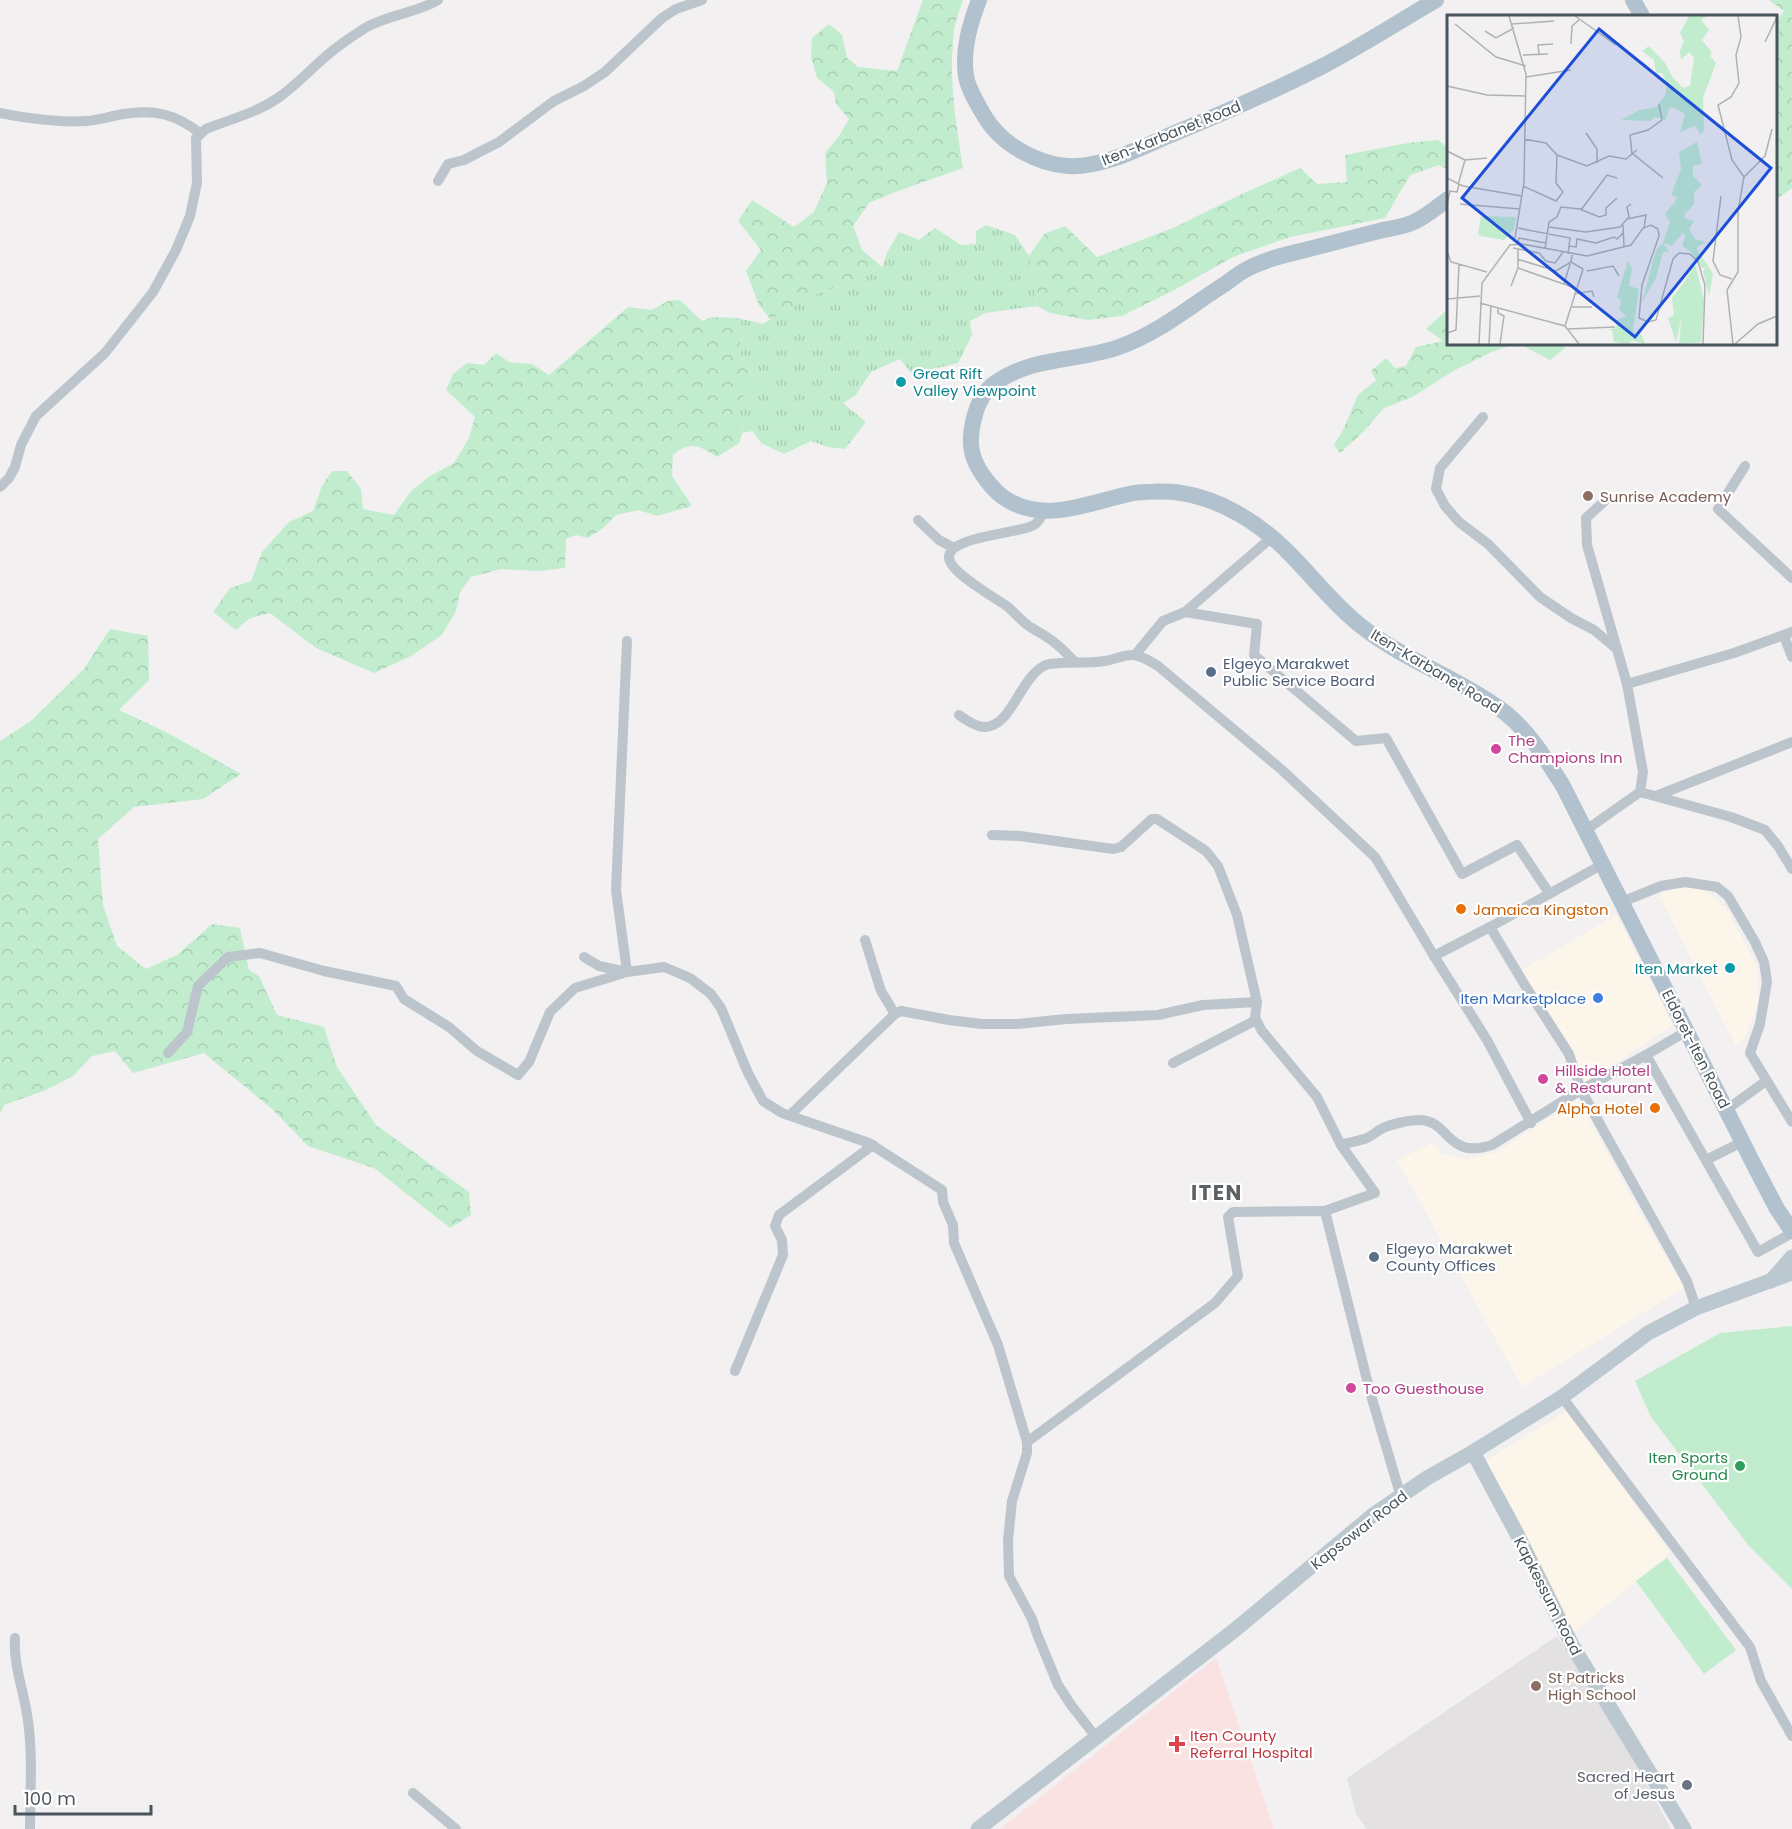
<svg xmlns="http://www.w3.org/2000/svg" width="1792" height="1829" font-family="Poppins,sans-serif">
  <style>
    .commercial { fill: #fbf5ea }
    .education { fill: #e3e1e1 }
    .medical { fill: #fae2e2 }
    .grass { fill: url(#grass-tufts) }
    .forest { fill: url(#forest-crowns) }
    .pitch { fill: #c1edce }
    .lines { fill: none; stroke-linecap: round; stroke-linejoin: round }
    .street { stroke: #bcc5cc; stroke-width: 10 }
    .secondary { stroke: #bcc8d0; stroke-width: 15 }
    .primary { stroke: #b1c1cd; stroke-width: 16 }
    .culture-dot { fill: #0f9aa8; stroke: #fff; stroke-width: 2 }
    .education-dot { fill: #8d6e63; stroke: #fff; stroke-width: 2 }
    .service-dot { fill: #5c6f8a; stroke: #fff; stroke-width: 2 }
    .hotel-dot { fill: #d1479c; stroke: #fff; stroke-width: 2 }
    .food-dot { fill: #e8710a; stroke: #fff; stroke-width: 2 }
    .shop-dot { fill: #3f7fe0; stroke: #fff; stroke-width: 2 }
    .leisure-dot { fill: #2e9e5b; stroke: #fff; stroke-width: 2 }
    .health-dot { fill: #e0444e; stroke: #fff; stroke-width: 2 }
    .worship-dot { fill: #6b7280; stroke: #fff; stroke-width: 2 }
    .labels { text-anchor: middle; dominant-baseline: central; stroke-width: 4.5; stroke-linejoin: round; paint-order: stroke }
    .street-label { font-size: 15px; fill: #49555c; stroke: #fff }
    .culture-label { font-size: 15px; fill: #0d838f; stroke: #fff; text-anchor: start }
    .education-label { font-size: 15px; fill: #785e54; stroke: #fff; text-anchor: start }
    .service-label { font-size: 15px; fill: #4e5e75; stroke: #fff; text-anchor: start }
    .hotel-label { font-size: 15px; fill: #b23c85; stroke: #fff; text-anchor: start }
    .food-label { font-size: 15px; fill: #c56008; stroke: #fff; text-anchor: start }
    .shop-label { font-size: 15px; fill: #366cbe; stroke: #fff; text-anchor: end }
    .leisure-label { font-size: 15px; fill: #27864d; stroke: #fff; text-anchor: end }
    .health-label { font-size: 15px; fill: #be3a42; stroke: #fff; text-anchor: start }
    .worship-label { font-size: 15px; fill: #5b616d; stroke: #fff; text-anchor: end }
    .district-label { font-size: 21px; font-weight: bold; letter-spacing: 1.5px; fill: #5c6164; stroke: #fff }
    .inset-road { fill: none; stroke: #aeb2b5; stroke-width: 1.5 }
    .view { fill: #1d4ed8; fill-opacity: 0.15; stroke: #1d4ed8; stroke-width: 3 }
    .inset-edge { fill: none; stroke: #49555c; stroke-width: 3 }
  </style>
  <defs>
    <pattern id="grass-tufts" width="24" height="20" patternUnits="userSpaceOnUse" patternTransform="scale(1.5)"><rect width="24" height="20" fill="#c1edce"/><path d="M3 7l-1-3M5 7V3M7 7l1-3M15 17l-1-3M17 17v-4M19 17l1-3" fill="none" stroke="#a7cdb3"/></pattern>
    <pattern id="forest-crowns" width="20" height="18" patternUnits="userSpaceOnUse" patternTransform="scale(1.5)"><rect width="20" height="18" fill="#c1edce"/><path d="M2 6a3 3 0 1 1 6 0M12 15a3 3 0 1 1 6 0" fill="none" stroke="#a7cdb3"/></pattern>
  </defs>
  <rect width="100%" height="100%" fill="#f2f0f0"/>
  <g class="commercial">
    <path d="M1694,886L1705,891L1717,899L1729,913L1758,969V1003L1746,1036L1736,1046L1659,896L1665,892L1675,889Z"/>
    <path d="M1616,915L1673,1025L1585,1083L1560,1035L1520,971Z"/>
    <path d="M1578,1099L1639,1211L1684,1288L1522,1387L1397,1160L1432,1143L1442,1154L1466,1159L1497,1152Z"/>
    <path d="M1570,1409L1619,1482L1670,1553L1571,1635L1485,1461Z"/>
  </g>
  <path class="education" d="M1557,1636L1620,1735L1671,1829H1367L1356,1814L1347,1778Z"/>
  <path class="medical" d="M1216,1658L1274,1829H1000Z"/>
  <path class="grass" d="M986,225L1015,235L1029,256L1037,306L985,313L970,321L972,335L958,363L912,374L900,359L871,372L855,396L843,403L866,422L845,449L828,447L811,441L784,454L761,443L753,431L742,433L739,443L730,412L753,379L738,347L745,333L738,318L763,324L810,296L854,281L882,267L888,251L899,232L919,240L935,228L961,245L976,244V231Z"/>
  <g class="forest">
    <path d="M923,0H963C960,10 955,21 954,32C948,77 956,123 963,168L895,192L869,203L853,226L862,250L882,267L854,281L810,296L771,320L759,305L746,271L761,250L738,221L752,200L794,227L814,212L827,183L825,153L839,136L849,119L836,104L834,92L817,78L811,56L812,38L829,24L842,35L847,58L858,67L897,71Z"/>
    <path d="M1769,0H1792V188L1776,200V22L1784,11Z"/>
    <path d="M1438,140L1448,148V170L1439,165L1410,175L1385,218L1290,237L1233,257L1176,289L1122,316L1088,320L1050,313L1037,306L1029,256L1044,234L1065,226L1097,257L1173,228L1242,194L1300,168L1317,184L1347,182L1345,155L1408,143Z"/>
    <path d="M680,300L702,321L712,317L738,318L745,333L738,347L753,379L732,416L742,433L739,443L717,457C699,446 691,440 673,455L672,476L692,506L657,516L639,510L616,515L603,528L588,538L576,535L566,539L565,568L538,571L501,569L471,577L460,592L456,611L442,635L411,656L374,673L316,648L270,613L250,618L236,630L213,612L230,588L251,581L262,552L289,522L313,511L322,486L332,471H347L361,489L363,509L394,515L411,491L430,476L454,463L469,438L475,417L446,390L453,374L467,363L484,365L496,353L509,362L532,364L549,375L628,307L652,310L668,301Z"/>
    <path d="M1447,310H1448V344H1515L1492,352L1455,370L1412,397L1384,408L1362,433L1340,453L1334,445L1343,430L1358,395L1376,380L1371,371L1386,358L1395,368L1406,366L1416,347L1443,341L1426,329Z"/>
    <path d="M1519,344H1563L1565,348L1550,360Z"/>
    <path d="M110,629L148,636L149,680L119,710L168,733L241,774L203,799L134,807L98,839L103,905L117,946L146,969L177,955L212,924L240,928L249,970L259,976L277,1015L324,1027L337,1067L376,1125L469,1192L471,1215L450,1228L374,1168L308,1146L272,1109L204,1053L133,1073L115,1051L92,1056L73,1076L46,1090L4,1105L0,1114V741L31,721L84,669Z"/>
  </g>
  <g class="pitch">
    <path d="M1792,1326V1589L1749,1546L1651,1417L1635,1381L1720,1333Z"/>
    <path d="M1667,1558L1736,1650L1704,1674L1636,1581Z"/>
  </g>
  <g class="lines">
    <g class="street">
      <path d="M0,113C23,118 63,123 87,121C99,120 111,116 123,114C155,109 175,114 200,133"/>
      <path d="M438,181L448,164L464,160L499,142L554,101L584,86L605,72L662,18L676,9L702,0"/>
      <path d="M1483,417L1440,468L1436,489L1445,506L1459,522L1488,544L1540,597L1571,618L1594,630L1617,649"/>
      <path d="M1745,466L1718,509L1792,578"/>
      <path d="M0,487L9,478L15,467L21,445L36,416L105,353L153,292L176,250L190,216L197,183L196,138L206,129C231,119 256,113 278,98C295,86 309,71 324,58C336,47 351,37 365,28C389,14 417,13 438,0"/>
      <path d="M1609,497L1586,518L1587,545L1627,684"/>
      <path d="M1045,510C1042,515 1039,522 1034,525C1019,534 947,536 949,558C950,573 996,598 1008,607C1016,614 1023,623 1032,628C1040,633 1048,637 1055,643C1062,648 1069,656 1075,662"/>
      <path d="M918,520L939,540L954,548"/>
      <path d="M1185,612L1257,624L1254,655L1356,741L1386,738L1462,874L1517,845L1549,893"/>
      <path d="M1784,636L1792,657"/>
      <path d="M1135,655L1163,621L1185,612L1271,538"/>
      <path d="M959,715C966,720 976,727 984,727C1013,728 1021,671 1049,664C1065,662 1080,663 1096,662C1127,660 1126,645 1158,666L1282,770L1375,857L1434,956L1487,1040L1531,1123"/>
      <path d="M1640,792L1731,817L1765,830L1778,846L1792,869"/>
      <path d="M1656,796L1792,742"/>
      <path d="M1586,830L1640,792L1643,772L1627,684L1734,653L1792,632"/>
      <path d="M992,835L1020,836L1113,849L1121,847L1152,819H1157L1206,851L1218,866L1237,915L1257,1002L1255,1018L1262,1031L1317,1097L1341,1145C1350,1142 1359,1141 1367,1138C1373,1135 1377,1131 1383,1128C1392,1124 1409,1120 1419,1120C1450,1120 1446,1160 1492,1145L1581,1090L1646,1055L1687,1031"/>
      <path d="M1603,864L1490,927L1526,987L1569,1054L1581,1090L1687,1281L1696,1308"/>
      <path d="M1622,902L1661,886L1685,882L1717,887L1728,896L1755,942L1764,962L1767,982L1760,1024L1750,1053L1792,1122"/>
      <path d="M865,940L881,991L895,1014L901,1011L949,1020L982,1024H1017L1066,1019L1158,1015L1203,1005L1257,1002"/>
      <path d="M1434,956L1490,927"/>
      <path d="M584,957L599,966L627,972L664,967L690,978L711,994L721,1008L748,1073L763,1101L782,1113L869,1143L942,1190L943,1202L953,1225L954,1243L998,1345L1027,1442V1453L1012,1501L1008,1540L1009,1576L1032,1619L1037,1634L1058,1685L1071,1705L1096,1737"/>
      <path d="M168,1053L187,1032L198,986L228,957L260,953L324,971L396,986L404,999L449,1027L477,1051L518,1075L529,1062L550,1012L575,988L627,972L616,890L627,641"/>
      <path d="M1646,1055L1758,1252L1792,1233"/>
      <path d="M1173,1063L1256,1020"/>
      <path d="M1726,1110L1766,1081"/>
      <path d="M790,1115L895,1014"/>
      <path d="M1706,1160L1742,1142"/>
      <path d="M1325,1211L1375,1193L1341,1145"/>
      <path d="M735,1371L783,1255L782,1240L775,1226L779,1215L873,1145"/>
      <path d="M1562,1397L1750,1647L1761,1681L1792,1736"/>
      <path d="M1027,1442L1215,1303L1238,1276L1228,1217L1233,1212L1325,1211L1370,1392L1401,1497"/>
      <path d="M15,1638C13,1666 25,1694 28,1721C33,1757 30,1793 30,1829"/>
      <path d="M413,1793L456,1829"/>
    </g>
    <g class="secondary">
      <path d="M1771,1281L1792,1257"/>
      <path d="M1473,1452L1517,1534L1573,1647L1684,1829"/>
      <path d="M978,1829L1236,1629L1373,1515L1427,1478L1473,1452L1562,1397L1648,1333L1696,1308L1792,1273"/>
    </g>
    <g class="primary">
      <path d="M979,0C970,24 962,50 966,76C968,89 978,105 985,117C1001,144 1037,164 1068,166C1101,168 1138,149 1168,136C1220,115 1271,92 1321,67C1360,47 1398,22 1436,0"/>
      <path d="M1633,0L1642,16"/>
      <path d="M1448,199C1438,206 1428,215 1416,221C1405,227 1391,228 1379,231C1355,237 1332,243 1309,249C1288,254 1266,259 1247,269C1239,273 1232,279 1225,284C1190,306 1159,333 1119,347C1077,362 1033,356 995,383C975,397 965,439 975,461C980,473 992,489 1003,497C1042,525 1088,503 1129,494C1142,491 1168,491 1181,493C1221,499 1259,523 1288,552C1313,577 1334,605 1361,626C1402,659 1454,676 1496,706C1526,726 1544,756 1563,786L1752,1161L1777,1209L1792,1231"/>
    </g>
  </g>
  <g class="culture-dot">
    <circle cx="901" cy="382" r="6"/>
    <circle cx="1730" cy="968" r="6"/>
  </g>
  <g class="education-dot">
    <circle cx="1588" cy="496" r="6"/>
    <circle cx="1536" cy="1686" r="6"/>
  </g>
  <g class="service-dot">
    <circle cx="1211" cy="672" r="6"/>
    <circle cx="1374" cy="1257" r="6"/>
  </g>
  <g class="hotel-dot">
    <circle cx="1496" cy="749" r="6"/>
    <circle cx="1543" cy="1079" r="6"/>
    <circle cx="1351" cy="1388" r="6"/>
  </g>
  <g class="food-dot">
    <circle cx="1461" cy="909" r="6"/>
    <circle cx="1655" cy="1108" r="6"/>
  </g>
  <circle class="shop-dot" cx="1598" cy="998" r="6"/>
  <circle class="leisure-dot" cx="1740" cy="1466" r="6"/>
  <path class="health-dot" d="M1174 1735h6v6h6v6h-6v6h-6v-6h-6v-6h6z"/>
  <circle class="worship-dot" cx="1687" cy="1785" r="6"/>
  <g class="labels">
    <g class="street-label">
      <text transform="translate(1171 133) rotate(-22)">Iten-Karbanet Road</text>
      <text transform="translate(1436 671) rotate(31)">Iten-Karbanet Road</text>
      <text transform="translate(1696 1049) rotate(63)">Eldoret-Iten Road</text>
      <text transform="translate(1359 1530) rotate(-38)">Kapsowar Road</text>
      <text transform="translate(1548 1596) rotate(63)">Kapkessum Road</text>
    </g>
    <g class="culture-label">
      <text x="913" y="373">Great Rift<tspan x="913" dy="17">Valley Viewpoint</tspan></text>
      <text x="1718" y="968" text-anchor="end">Iten Market</text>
    </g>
    <g class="education-label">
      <text x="1600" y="496">Sunrise Academy</text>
      <text x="1548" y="1677">St Patricks<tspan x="1548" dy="17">High School</tspan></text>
    </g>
    <g class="service-label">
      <text x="1223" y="663">Elgeyo Marakwet<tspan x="1223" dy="17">Public Service Board</tspan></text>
      <text x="1386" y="1248">Elgeyo Marakwet<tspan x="1386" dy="17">County Offices</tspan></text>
    </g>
    <g class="hotel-label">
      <text x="1508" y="740">The<tspan x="1508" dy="17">Champions Inn</tspan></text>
      <text x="1555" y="1070">Hillside Hotel<tspan x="1555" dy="17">&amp; Restaurant</tspan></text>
      <text x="1363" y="1388">Too Guesthouse</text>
    </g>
    <g class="food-label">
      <text x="1473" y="909">Jamaica Kingston</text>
      <text x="1643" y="1108" text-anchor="end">Alpha Hotel</text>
    </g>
    <g class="shop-label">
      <text x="1586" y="998">Iten Marketplace</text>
    </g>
    <g class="leisure-label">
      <text x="1728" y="1457">Iten Sports<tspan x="1728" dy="17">Ground</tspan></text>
    </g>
    <g class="health-label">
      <text x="1190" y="1735">Iten County<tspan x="1190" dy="17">Referral Hospital</tspan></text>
    </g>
    <g class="worship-label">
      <text x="1675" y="1776">Sacred Heart<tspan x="1675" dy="17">of Jesus</tspan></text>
    </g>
    <g class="district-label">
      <text x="1217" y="1192">ITEN</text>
    </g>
  </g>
  <g transform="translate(1447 15)">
    <rect width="330" height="330" fill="#f2f0f0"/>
    <path d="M242,1H260L254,5L262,15L255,25L265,38L263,41L259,38L251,76L241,80H235L219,56L236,73L243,71L247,43L242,37L234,45L233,36L237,26L233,18ZM226,189L238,199L234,220L225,231L216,228L223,207L218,199ZM248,248L257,285L254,327L232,329L238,266Z" fill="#c1edce"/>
    <path d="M202,31L218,48L235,80L251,76L259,37L269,48L256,83L257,116L253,119L248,111L233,117L238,99L226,92L222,93L219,105L208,102L203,106L174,105L193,95L209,92L218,81L220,69L215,58H209L207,45L195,36ZM250,127L255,149L246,151V161L255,170L247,177V189L238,199L227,190L230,182L224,180L234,154L232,137ZM235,202L247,206L242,214L248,224L259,227L249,233L266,259L262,281L256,256L259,252L255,253L244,237L235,231L239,220L232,216ZM216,228L222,237H216L209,263L195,287L209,235ZM181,245L185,254L182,271L192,274L186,315L187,321L194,319L198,329L185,325L181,329L167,327L165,315H160L169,313L170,305L179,301L172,294L174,286L170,282ZM238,266L242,269L229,327L221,303L227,300L225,283Z" fill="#c1edce"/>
    <path d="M34,201L69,202L67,214L57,225L34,221L31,219Z" fill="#c1edce"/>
    <path class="inset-road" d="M62,1L79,59L77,167L68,223M128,1L169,30M8,9L49,42L79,51M65,9L107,6M38,16L49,23L67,13M318,27L330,2M124,29L125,11L132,5M92,39L91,30L106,29M76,40L101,39M79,62L124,55M0,71L40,80L78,81M212,89L215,105L201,115L183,120L185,138L216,163M139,118L150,134V148M77,124L99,128L110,140L140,151L162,141L179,144L190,135M0,136L18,145M297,162L318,141L325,114M0,163L16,171L75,181M11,170L18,145L40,143M76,171L109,186L116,177L109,168L110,140M274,181L266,246L273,260L285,264M0,189L3,176L10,177L12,170M13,189L73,194M134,195L160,160L170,163M180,204L199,200L197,213M176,210L177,232M102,212L139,217L173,212L182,202L180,192L184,189M71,213L123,223L121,239M71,228L72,223L99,228M122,231L129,232L130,224L149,228L167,222L170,224L176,218M66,233L92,238L99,246L108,248L116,237M98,234L102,207L110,202L114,192L133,194L152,202L159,200V193L170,183M71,235V253L128,273M0,236L4,247L40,257M70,244L109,256L124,247M140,256L166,251L172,261M117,269L123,249M64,271L71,253M127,279L145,276L147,282M0,284L33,281M33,288L118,311L132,329M51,292V298L57,301L53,329M125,292H145M118,311L136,254L124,247L125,240M120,314L168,312M0,318L9,315L12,249M32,329L35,268L63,230L75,229L140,241L184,230L196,213L204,210L211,214L212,221L195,270L192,303L201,307L209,305L226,244L232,238L243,239L251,247L258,270L256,329M42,329L44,290M286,329L280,275L291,257V196L297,162L285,145L271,90L284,82L292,68L289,40L294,22L291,1M288,329L311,309L330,301"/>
    <path class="view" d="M152,14L324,153L188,322L15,183Z"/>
    <rect width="330" height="330" class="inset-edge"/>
  </g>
  <path d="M15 1805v9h136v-9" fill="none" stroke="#49555c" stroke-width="3"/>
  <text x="24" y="1805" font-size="18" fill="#49555c" stroke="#ffffff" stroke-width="4.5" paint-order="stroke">100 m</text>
</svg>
